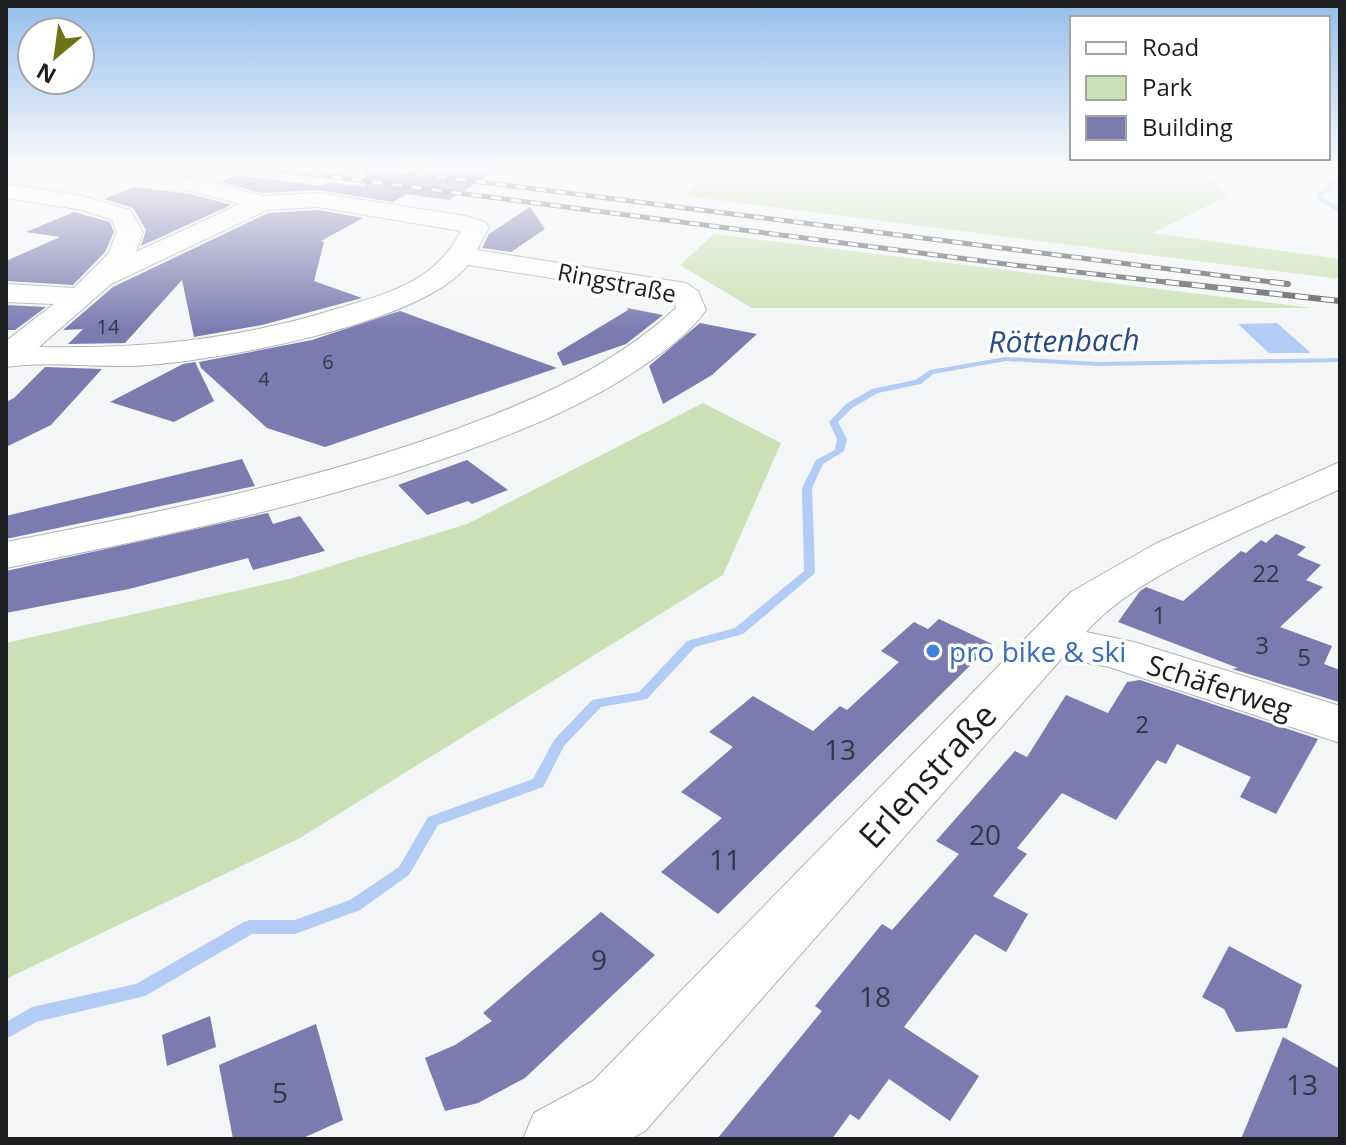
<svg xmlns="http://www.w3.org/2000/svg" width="1346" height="1145" font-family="'Open Sans',sans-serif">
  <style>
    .green { fill: #cae1b5 }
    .water { fill: #b3ccf5 }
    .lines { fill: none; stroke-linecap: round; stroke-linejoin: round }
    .stream { fill: #b3ccf5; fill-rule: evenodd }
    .building { fill: #7b7bb0 }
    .street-casing { stroke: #afb1b2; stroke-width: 2 }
    .street { fill: #fff; fill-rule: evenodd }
    .rail-far1-casing { stroke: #5c5d5e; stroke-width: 5 }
    .rail-casing { stroke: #5c5d5e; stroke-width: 6 }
    .rail-far1 { stroke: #fff; stroke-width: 3; stroke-dasharray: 10; stroke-linecap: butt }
    .rail { stroke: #fff; stroke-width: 4; stroke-dasharray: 13; stroke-linecap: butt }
    .shop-dot { fill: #3f7fe0; stroke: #fff; stroke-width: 3 }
    .labels { text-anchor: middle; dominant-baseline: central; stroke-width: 7; stroke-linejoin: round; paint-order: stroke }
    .far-number-label { font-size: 20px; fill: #343543 }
    .far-street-label { font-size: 24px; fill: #1d1e1f; stroke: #fff }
    .number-label { font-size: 24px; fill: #343543 }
    .shop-label { font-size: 28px; fill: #366cbe; stroke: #fff; text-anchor: start }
    .street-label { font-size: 28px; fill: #1d1e1f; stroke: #fff }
    .near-number-label { font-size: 28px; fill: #343543 }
    .water-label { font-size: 30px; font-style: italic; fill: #274b88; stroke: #fff }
    .near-street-label { font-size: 34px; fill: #1d1e1f; stroke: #fff }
  </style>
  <rect width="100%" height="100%" fill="#f3f5f7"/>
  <g class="green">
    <path d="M717,169H1200L1229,195L1153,233L1340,259V279L684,196Z"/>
    <path d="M714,234L1313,308H752L680,265Z"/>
    <path d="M703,403L781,443L723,575L300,838L6,979V643L289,579L467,524Z"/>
  </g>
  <path class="water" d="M1277,323L1311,353H1269L1238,324Z"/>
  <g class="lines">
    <g class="stream">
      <path d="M1340,173V178L1334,184L1332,191L1323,195V198L1340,208V213L1317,199L1318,193L1327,189L1329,182Z"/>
      <path d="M1006,357L1098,362L1340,358V362L1098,366L1006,361L933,374L921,384L878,393L852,408L838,422L847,439L844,451L823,464L812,488L815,572L814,574L743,634L695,647L647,699L601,707L564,746L543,787L438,825L409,875L360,910L295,934H252L145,996L36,1022L6,1039V1022L32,1007L136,984L244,922L250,920H295L350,900L399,867L428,817L533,779L554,740L592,700L639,692L687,641L735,628L804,571L802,488L816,460L835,450L837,439L829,422L846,404L872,389L915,380L930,370Z"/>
    </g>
  </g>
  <g class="building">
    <path d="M366,169H499L449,200L406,194L393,202L318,190L262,193L220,182L236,175L321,186L329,182L365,187Z"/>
    <path d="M134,187L191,194L231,205L141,246L146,230L133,208L104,199Z"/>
    <path d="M530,207L545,229L511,252L482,248L489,234Z"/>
    <path d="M318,210L363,218L321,241L324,242L314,281L362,298L262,325L194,337L182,280L125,343L68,344L83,329L63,330L113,287L268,213Z"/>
    <path d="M74,212L110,222L114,232L105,252L73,285L6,281V261L60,237L26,232Z"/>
    <path d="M6,305L46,307L15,330H6Z"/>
    <path d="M627,308L663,315L626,344L563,366L557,353L628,310Z"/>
    <path d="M400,311L557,368L325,447L267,428L201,368L199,362L312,340Z"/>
    <path d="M700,323L757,334L712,375L663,404L649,366Z"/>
    <path d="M195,362L214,401L174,422L110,402L183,364Z"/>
    <path d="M45,367L102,369L51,425L6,447V402L14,398Z"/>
    <path d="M242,459L255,486L6,539V516Z"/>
    <path d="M467,460L508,490L472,504L468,501L427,515L398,485Z"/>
    <path d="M268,513L273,524L300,516L325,551L253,570L248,558L129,589L6,613V571Z"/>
    <path d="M1276,534L1306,547L1297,555L1321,565L1306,580L1323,587L1280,627L1332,646L1324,664L1340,670L1339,702L1232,669L1238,668L1118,622L1140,591L1146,587L1183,601L1241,551L1246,553L1261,540L1266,543Z"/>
    <path d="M939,619L992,644L718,914L661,872L722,818L681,792L733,747L709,732L753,696L813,731L840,706L847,710L899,662L881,651L914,622L928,629Z"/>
    <path d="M1140,680L1318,739L1276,814L1240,797L1251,777L1177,744L1166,764L1157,760L1116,820L1062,793L1017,848L1027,854L993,896L1028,914L1006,952L975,934L904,1027L979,1076L950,1121L889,1079L859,1120L850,1114L832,1139H717L822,1011L815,1006L882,924L892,930L959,854L936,841L1015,751L1027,757L1066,695L1108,713L1127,682Z"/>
    <path d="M601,912L655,955L525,1078L478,1103L445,1111L425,1058L455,1045L492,1021L483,1013Z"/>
    <path d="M1229,946L1302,985L1287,1028L1236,1032L1224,1009L1202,997Z"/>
    <path d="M210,1016L216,1047L167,1066L162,1035Z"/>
    <path d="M316,1024L343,1120L301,1139H233L219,1065Z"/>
    <path d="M1283,1037L1340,1069V1139H1241Z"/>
  </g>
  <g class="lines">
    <defs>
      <g id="street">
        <path d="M192,177L262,196L318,193L466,216L485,222L489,227L477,250L686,283L698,291L706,310C690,333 665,351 643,366C588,404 526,429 463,452C315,505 160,537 6,568V542C151,514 297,485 437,436C523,405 608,371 676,308L675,301L668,296L468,265C418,326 212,362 134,366C93,367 46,361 6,367V341L54,304L6,302V284L74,288L108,254L117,232L112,220L83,210L6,198V184L83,196L130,210L143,232L136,252L240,204L184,189L180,184L184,179ZM318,207L461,231C434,283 388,293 336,309C237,340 141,349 39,347L111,284L267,210Z"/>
        <path d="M1340,462V489C1266,524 1138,572 1086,632L1134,642L1340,706V743L1109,667L1062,658L645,1131L631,1139H523L534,1113L593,1081L1071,592L1155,544Z"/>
      </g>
    </defs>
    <use href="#street" class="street-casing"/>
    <use href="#street" class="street"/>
    <defs>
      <g id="rail-far1">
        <path d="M273,169L1013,265L1184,284"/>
        <path d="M377,169L1287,284"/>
      </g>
      <g id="rail">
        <path d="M1166,282L1340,301"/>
        <path d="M1271,282L1288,284"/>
      </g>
    </defs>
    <use href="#rail-far1" class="rail-far1-casing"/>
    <use href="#rail" class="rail-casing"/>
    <use href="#rail-far1" class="rail-far1"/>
    <use href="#rail" class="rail"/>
  </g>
  <linearGradient id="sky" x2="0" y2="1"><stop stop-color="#93beed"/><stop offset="0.51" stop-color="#fafafb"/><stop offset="1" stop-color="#fafafb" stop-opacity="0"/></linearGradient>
  <rect width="1346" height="330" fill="url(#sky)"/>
  <circle class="shop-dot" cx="933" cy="651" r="8"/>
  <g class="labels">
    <g class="far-number-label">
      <text x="108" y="326">14</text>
      <text x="328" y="361">6</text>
      <text x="264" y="378">4</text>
    </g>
    <g class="far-street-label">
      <text transform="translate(617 282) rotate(11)">Ringstraße</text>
    </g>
    <g class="number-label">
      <text x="1266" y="572">22</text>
      <text x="1159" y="614">1</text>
      <text x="1262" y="644">3</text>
      <text x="1304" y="656">5</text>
      <text x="1142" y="723">2</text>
    </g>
    <g class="shop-label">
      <text x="949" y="651">pro bike &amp; ski</text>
    </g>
    <g class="street-label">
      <text transform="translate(1220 686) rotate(18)">Schäferweg</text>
    </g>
    <g class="near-number-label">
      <text x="840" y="749">13</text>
      <text x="985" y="834">20</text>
      <text x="725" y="859">11</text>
      <text x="599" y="959">9</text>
      <text x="875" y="996">18</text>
      <text x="1302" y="1084">13</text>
      <text x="280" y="1092">5</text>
    </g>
    <g class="water-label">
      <text transform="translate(1064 340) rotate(-1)">Röttenbach</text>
    </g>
    <g class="near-street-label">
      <text transform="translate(927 775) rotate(-47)">Erlenstraße</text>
    </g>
  </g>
  <rect width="1346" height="1145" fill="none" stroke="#1d1e1f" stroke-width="16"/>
  <rect x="1070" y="16" width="260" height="144" fill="#ffffff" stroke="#a5a5a5" stroke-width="2"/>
  <rect x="1086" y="42" width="40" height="12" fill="#ffffff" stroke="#a5a5a5" stroke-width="2"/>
  <text x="1142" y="56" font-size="24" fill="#1d1e1f">Road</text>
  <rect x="1086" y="76" width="40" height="24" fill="#cae1b5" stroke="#a5a5a5" stroke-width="2"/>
  <text x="1142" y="96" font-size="24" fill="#1d1e1f">Park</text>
  <rect x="1086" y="116" width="40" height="24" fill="#7b7bb0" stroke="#a5a5a5" stroke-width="2"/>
  <text x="1142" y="136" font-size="24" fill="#1d1e1f">Building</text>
  <g transform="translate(56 56) rotate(209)"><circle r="38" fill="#ffffff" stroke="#a5a5a5" stroke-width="2"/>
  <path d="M0-6L14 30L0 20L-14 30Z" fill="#707216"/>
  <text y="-12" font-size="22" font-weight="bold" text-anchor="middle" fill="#1d1e1f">N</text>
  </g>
</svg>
